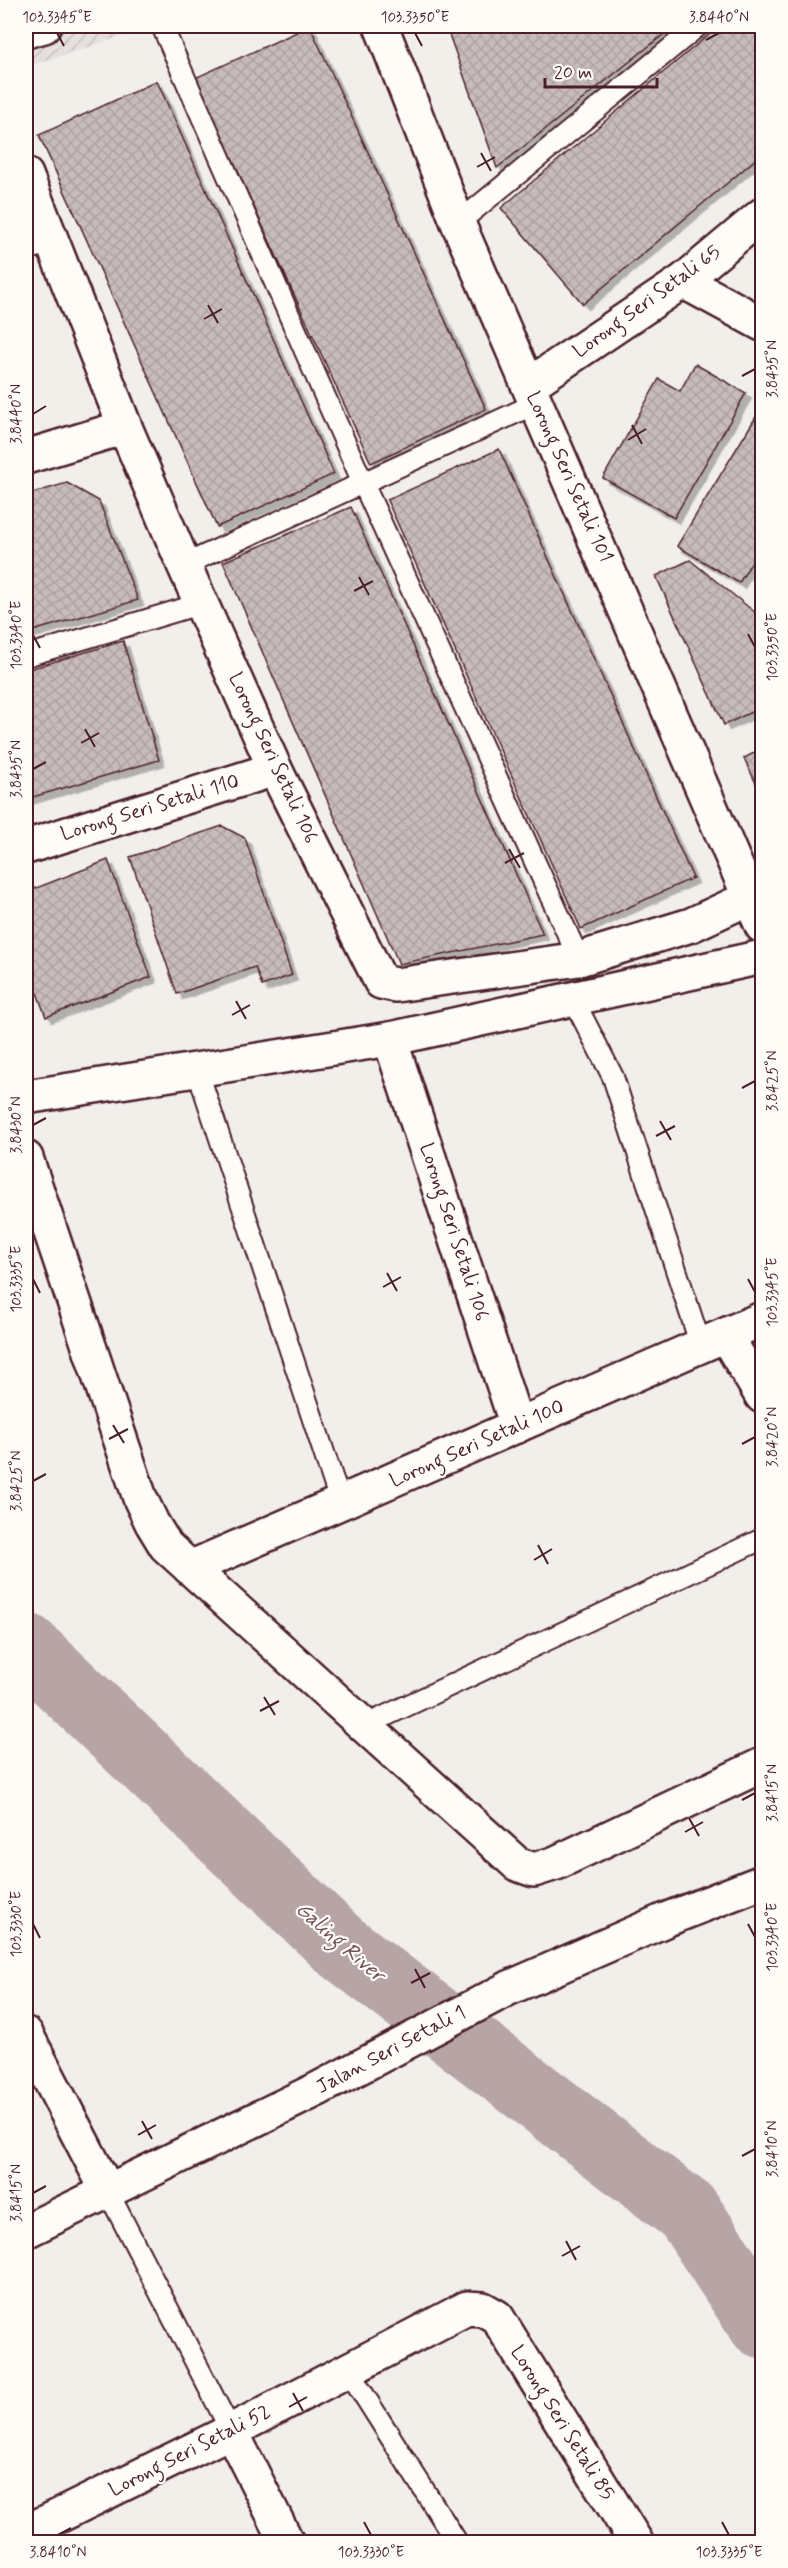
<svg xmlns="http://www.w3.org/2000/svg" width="788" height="2568" font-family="Mynerve,sans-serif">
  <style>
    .industrial { fill: url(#industrial-furrows) }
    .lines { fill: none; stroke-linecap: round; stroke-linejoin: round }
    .river { stroke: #b7a5a6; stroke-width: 68 }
    .building { fill: url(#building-cross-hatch); stroke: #4a1f2b; stroke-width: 1.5; filter: url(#shadow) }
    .lane-casing { stroke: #4a1f2b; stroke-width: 24 }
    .street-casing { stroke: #4a1f2b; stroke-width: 38 }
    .secondary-casing { stroke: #4a1f2b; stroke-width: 38 }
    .lane { stroke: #fdfcf7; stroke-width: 20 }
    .street { stroke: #fdfcf7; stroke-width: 33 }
    .secondary { stroke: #fdfcf7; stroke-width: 33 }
    .ticks { fill: none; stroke: #4a1f2b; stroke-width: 2 }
    .labels { text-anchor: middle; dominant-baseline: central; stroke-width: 4.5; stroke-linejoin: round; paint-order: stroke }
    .street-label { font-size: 20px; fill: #4a1f2b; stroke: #fdfcf7 }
    .water-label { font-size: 21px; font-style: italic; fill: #704e56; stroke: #fdfcf7 }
    .neatline { fill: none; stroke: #4a1f2b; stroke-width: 2 }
    .ticks-label { font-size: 15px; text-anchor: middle; fill: #4a1f2b }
  </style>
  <defs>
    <pattern id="industrial-furrows" width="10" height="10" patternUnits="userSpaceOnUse" patternTransform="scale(1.5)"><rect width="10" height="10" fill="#e5dfdd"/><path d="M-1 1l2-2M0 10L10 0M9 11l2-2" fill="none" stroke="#c6bfbe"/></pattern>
    <pattern id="building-cross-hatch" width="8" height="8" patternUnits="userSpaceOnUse" patternTransform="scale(1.5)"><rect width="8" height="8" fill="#c8bbbb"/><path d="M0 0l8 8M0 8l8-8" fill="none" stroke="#ada0a1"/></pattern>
    <filter id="shadow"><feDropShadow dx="5.5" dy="5.5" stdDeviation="0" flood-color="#0004"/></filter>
  </defs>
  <rect width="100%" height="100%" fill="#f2efeb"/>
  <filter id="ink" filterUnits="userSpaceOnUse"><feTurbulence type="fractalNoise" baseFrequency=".0167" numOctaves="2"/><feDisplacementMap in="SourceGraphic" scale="12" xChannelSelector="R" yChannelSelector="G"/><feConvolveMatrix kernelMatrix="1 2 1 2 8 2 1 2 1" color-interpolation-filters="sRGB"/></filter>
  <g filter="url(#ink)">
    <path class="industrial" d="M26,26H154L26,67Z"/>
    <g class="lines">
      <path class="river" d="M26,1647L339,1945L688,2212L762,2324"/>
    </g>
    <g class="building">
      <path d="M310,26L486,409L371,463L195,78Z"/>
      <path d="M446,26H674L497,168Z"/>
      <path d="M719,26H762V154L583,304L501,208Z"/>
      <path d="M157,81L334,474L217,527L39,135Z"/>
      <path d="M695,364L746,393L674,518L603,478L659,379L680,391Z"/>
      <path d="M762,407V545L739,583L677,546Z"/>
      <path d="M499,449L693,878L581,929L387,500Z"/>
      <path d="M67,483L99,501L138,600L26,633V495Z"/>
      <path d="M351,507L543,934L399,964L223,562Z"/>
      <path d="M690,560L762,618V707L724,725L656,576Z"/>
      <path d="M123,641L159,760L26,799V670Z"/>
      <path d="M762,749V796L744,758Z"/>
      <path d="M222,826L245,838L292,975L262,986L255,967L177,994L130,857Z"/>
      <path d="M108,860L151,977L46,1017L26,963V892Z"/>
    </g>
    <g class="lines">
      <defs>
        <g id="lane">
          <path d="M162,26L363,483L579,959"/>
          <path d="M458,223L698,26"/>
          <path d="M26,250L52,242"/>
          <path d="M184,565L537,403"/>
          <path d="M26,656L203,603"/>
          <path d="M573,999L613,1077L701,1346"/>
          <path d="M197,1069L341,1504"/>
          <path d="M366,1725L762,1539"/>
          <path d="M107,2190L231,2431"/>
          <path d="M348,2370L457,2542"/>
        </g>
        <g id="street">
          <path d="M381,26L458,223L762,926"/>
          <path d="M26,175L125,427L184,565L275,769L381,982L396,985L579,959L691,925L751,897"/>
          <path d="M683,281L762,324"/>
          <path d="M529,385L683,281L762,215"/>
          <path d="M26,457L125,427"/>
          <path d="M26,847L275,769"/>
          <path d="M390,1039L517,1426"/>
          <path d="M26,1097L390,1039L762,957"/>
          <path d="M26,1158L140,1498L152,1523L166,1546L517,1864L534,1870L556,1863L762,1765"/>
          <path d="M726,1336L762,1396"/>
          <path d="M190,1568L762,1319"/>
          <path d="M26,2034L107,2190"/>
          <path d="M231,2431L287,2542"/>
          <path d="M26,2532L231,2431L467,2308L483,2309L497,2317L636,2542"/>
        </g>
        <g id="secondary">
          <path d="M26,31L44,26"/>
          <path d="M26,2231L318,2089L509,1988L665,1920L762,1882"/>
        </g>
      </defs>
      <use href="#lane" class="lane-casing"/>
      <use href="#street" class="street-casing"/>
      <use href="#secondary" class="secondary-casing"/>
      <use href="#lane" class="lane"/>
      <use href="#street" class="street"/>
      <use href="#secondary" class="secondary"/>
    </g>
  </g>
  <path class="ticks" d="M57,33L64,46M415,33L422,46M706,40L719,33M481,153L491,171M477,167L495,157M208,305L218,323M204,319L222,309M742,376L755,369M33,414L46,406M632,425L642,444M628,440L646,429M359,577L369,595M354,591L373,581M748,634L755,647M33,635L40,648M85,729L95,747M81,743L99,733M33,769L46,762M509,849L520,868M505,863L524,853M236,1001L246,1019M232,1015L250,1005M742,1088L755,1081M660,1121L671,1140M33,1125L46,1118M656,1136L675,1126M387,1273L397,1291M33,1279L40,1293M748,1279L755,1292M383,1287L401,1277M113,1425L124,1443M109,1439L128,1429M742,1444L755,1437M33,1481L46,1474M538,1545L548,1564M534,1560L552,1549M264,1697L275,1715M260,1711L279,1701M742,1800L755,1793M689,1818L699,1836M685,1832L703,1822M33,1924L40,1938M748,1924L755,1937M415,1969L425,1988M411,1983L430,1973M142,2121L152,2139M138,2135L156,2125M742,2156L755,2149M33,2193L46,2186M566,2241L576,2260M562,2256L580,2246M293,2393L303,2411M289,2407L307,2397M364,2522L371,2535M722,2522L729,2535M58,2535L71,2528"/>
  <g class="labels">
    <g class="street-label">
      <text transform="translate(647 302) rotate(-36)">Lorong Seri Setali 65</text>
      <text transform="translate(569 477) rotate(66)">Lorong Seri Setali 101</text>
      <text transform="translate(273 758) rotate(65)">Lorong Seri Setali 106</text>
      <text transform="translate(150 808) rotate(-17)">Lorong Seri Setali 110</text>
      <text transform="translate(454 1232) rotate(72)">Lorong Seri Setali 106</text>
      <text transform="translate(477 1444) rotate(-24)">Lorong Seri Setali 100</text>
      <text transform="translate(391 2050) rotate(-28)">Jalan Seri Setali 1</text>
      <text transform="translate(562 2423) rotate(58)">Lorong Seri Setali 85</text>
      <text transform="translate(190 2451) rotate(-27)">Lorong Seri Setali 52</text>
    </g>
    <g class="water-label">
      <text transform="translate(340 1942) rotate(41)">Galing River</text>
    </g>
  </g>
  <rect width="788" height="2568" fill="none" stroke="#fdfcf7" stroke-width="66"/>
  <path d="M545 78v9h112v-9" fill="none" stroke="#4a1f2b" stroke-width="3"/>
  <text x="554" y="78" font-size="18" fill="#4a1f2b" stroke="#fdfcf7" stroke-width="4.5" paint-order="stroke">20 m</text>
  <rect x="33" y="33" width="722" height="2502" class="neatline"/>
  <g class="ticks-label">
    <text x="57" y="22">103.3345°E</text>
    <text x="415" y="22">103.3350°E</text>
    <text x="719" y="22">3.8440°N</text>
    <text transform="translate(772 369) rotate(-90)" y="5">3.8435°N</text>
    <text transform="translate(16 414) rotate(-90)" y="5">3.8440°N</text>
    <text transform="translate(16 635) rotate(-90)" y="5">103.3340°E</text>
    <text transform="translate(772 647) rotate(-90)" y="5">103.3350°E</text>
    <text transform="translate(16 769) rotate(-90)" y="5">3.8435°N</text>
    <text transform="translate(772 1081) rotate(-90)" y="5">3.8425°N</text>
    <text transform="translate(16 1125) rotate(-90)" y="5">3.8430°N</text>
    <text transform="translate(16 1279) rotate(-90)" y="5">103.3335°E</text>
    <text transform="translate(772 1292) rotate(-90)" y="5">103.3345°E</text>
    <text transform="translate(772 1437) rotate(-90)" y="5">3.8420°N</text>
    <text transform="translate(16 1481) rotate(-90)" y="5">3.8425°N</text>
    <text transform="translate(772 1793) rotate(-90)" y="5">3.8415°N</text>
    <text transform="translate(16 1924) rotate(-90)" y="5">103.3330°E</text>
    <text transform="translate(772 1937) rotate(-90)" y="5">103.3340°E</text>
    <text transform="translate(772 2149) rotate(-90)" y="5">3.8410°N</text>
    <text transform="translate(16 2193) rotate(-90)" y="5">3.8415°N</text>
    <text x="58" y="2557">3.8410°N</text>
    <text x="371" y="2557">103.3330°E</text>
    <text x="729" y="2557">103.3335°E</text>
  </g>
</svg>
